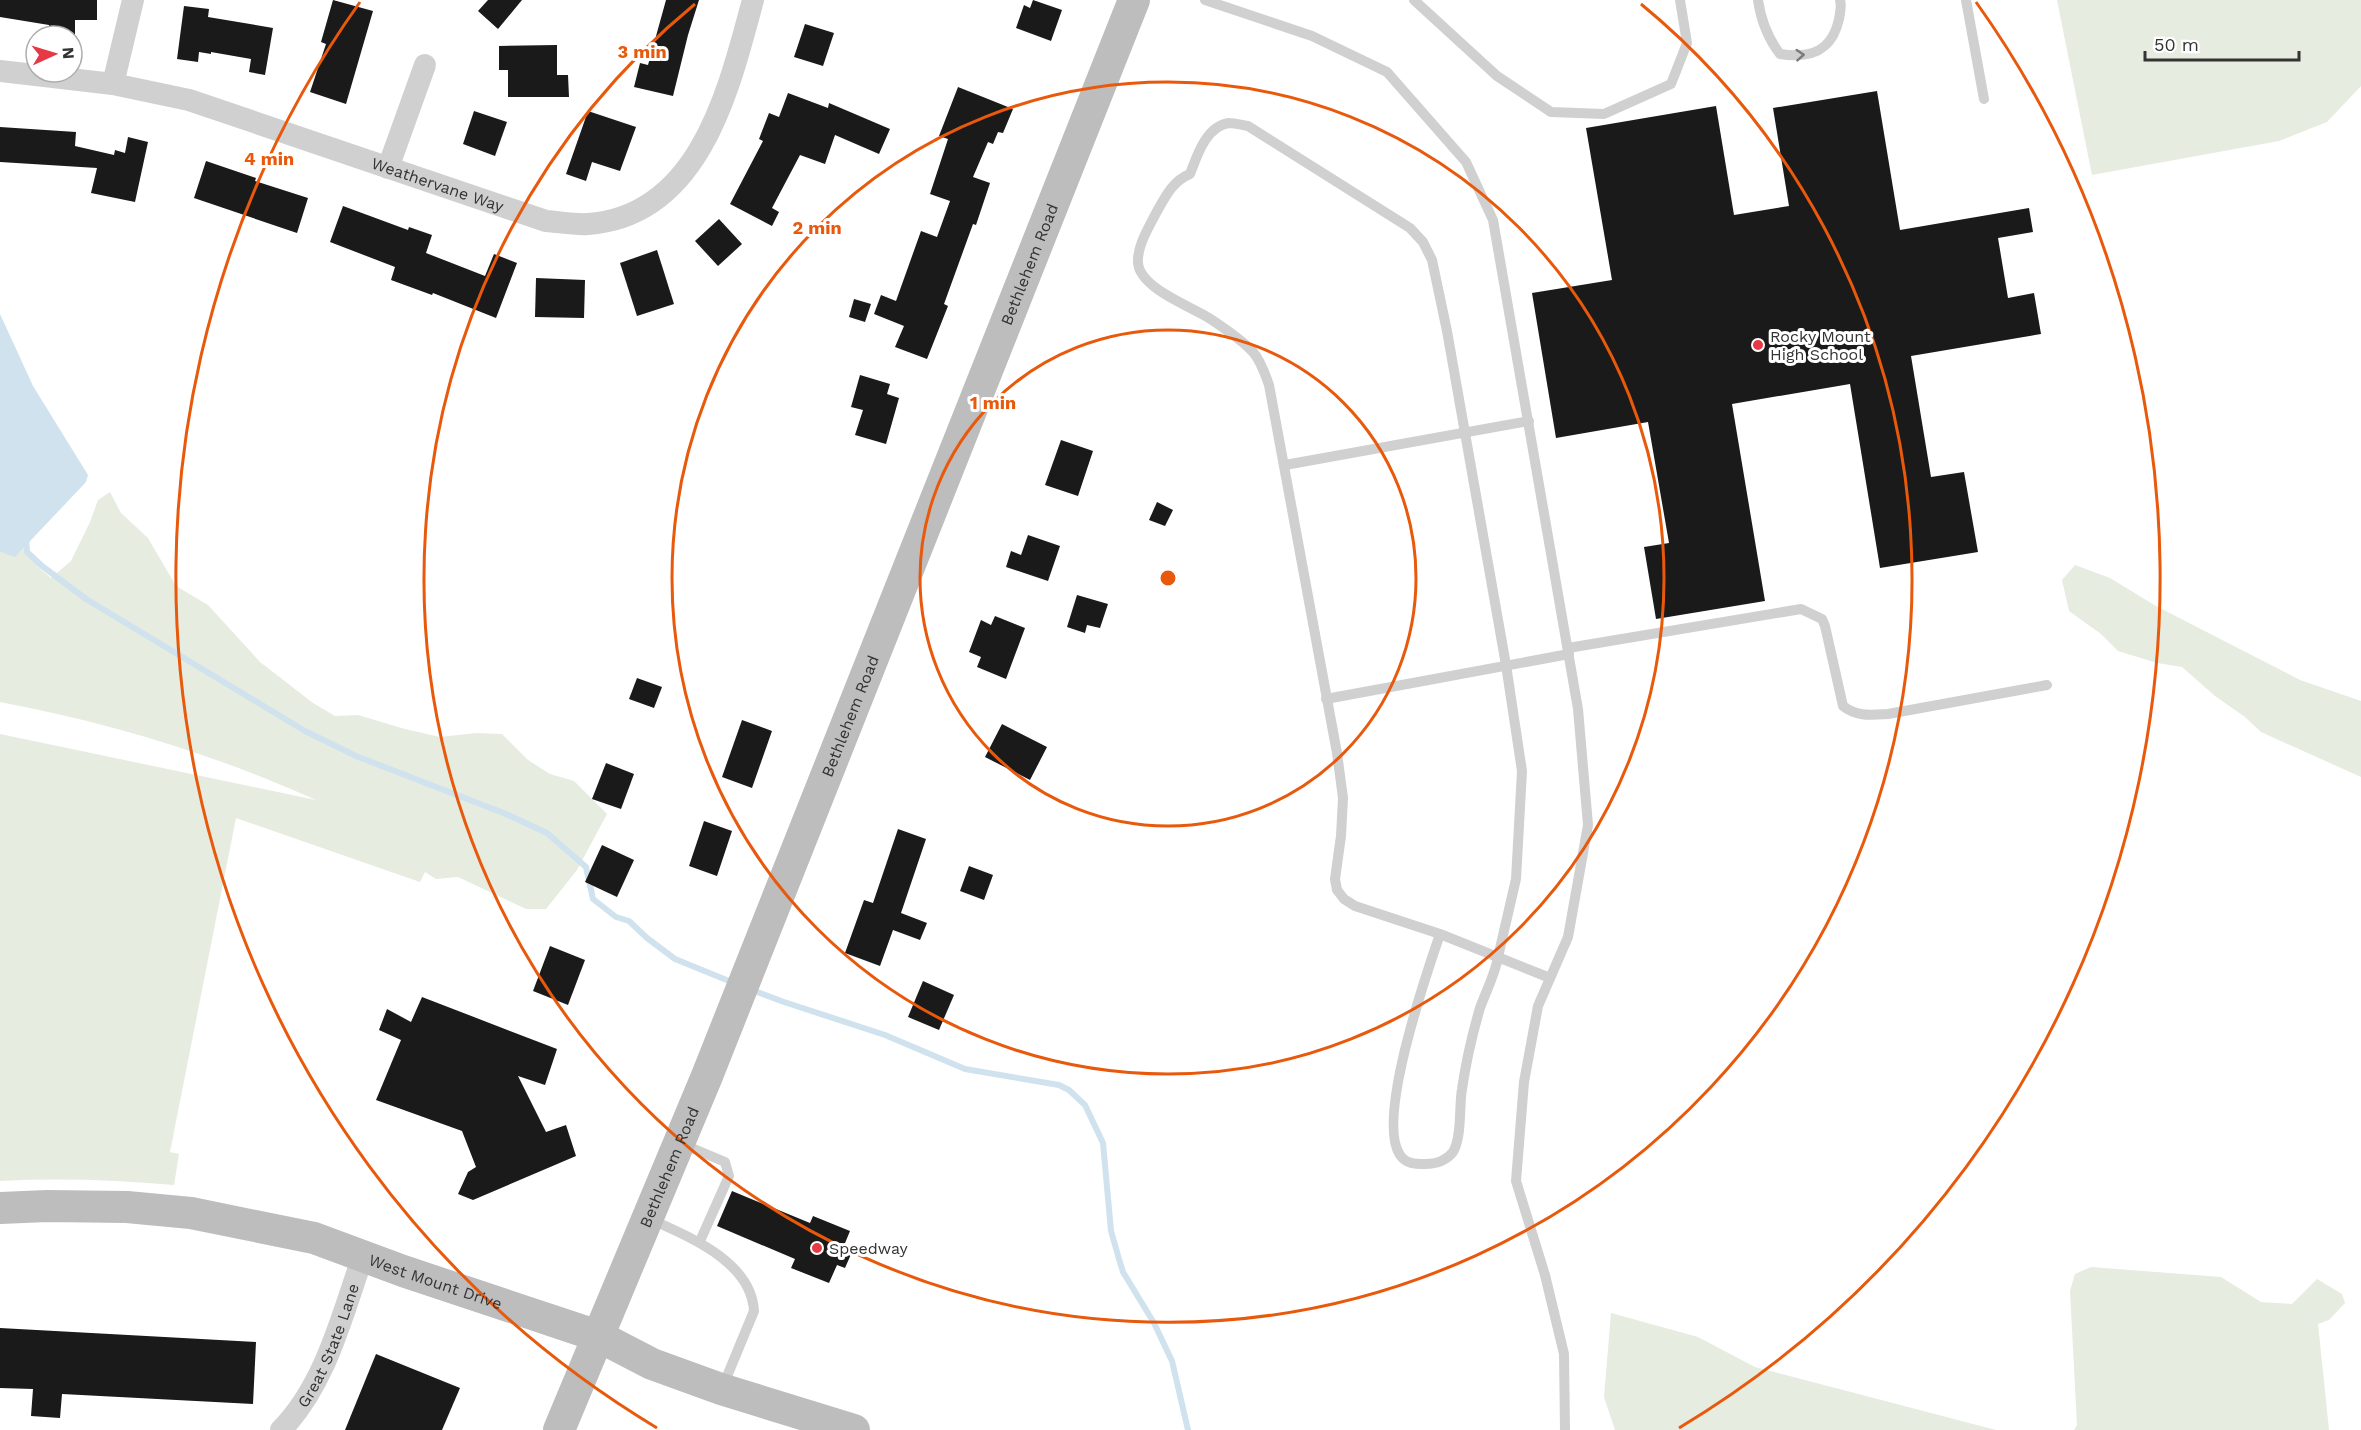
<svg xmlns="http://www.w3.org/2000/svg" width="2361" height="1430" font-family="'Work Sans',sans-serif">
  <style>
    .green { fill: #e6ecdf }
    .water { fill: #cfe2ee }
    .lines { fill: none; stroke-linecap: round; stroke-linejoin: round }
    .stream { stroke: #cfe2ee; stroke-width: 6 }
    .building { fill: #1a1a1a }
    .lane { stroke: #d0d0d0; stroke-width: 10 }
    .street { stroke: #d0d0d0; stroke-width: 22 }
    .secondary { stroke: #bdbdbd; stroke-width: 32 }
    .oneway { stroke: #7a7a7a }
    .ring { fill: none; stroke: #e8590c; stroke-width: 3 }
    .poi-dot { fill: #e63946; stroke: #fff; stroke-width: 2 }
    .labels { text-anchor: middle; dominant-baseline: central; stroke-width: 6; stroke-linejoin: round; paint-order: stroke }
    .street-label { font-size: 16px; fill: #333; stroke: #fff }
    .poi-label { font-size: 16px; fill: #333; stroke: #fff; text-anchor: start }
    .centre { fill: #e8590c; stroke: #fff; stroke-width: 3 }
    .ring-label { font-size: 18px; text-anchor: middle; font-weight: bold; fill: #e8590c; stroke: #fff; stroke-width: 6; stroke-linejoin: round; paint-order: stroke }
  </style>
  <rect width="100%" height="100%" fill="#fff"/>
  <g class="green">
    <path d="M2057,0H2361V86L2327,122L2279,141L2092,175Z"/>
    <path d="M110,492L121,513L148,538L176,586L208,605L260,662L313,703L335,716L358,715L405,729L440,737L476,733L502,734L528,760L550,774L574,781L607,814L577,870L546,909H526L458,877L436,879L425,872L420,882L236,818L170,1152L179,1154L174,1185C116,1180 58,1178 0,1181V734L316,800C217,755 107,722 0,702V552L15,556L26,546L38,567L51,578L71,561L90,522L98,500Z"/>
    <path d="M2075,565L2110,578L2156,606L2300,680L2361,701V777L2261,732L2245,717L2215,696L2182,667L2157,663L2118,651L2101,634L2069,611L2062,580Z"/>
    <path d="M2091,1267L2221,1277L2261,1302L2292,1304L2317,1279L2342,1294L2345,1303L2329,1320L2318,1324L2329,1430H2074L2077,1425L2070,1291L2075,1274Z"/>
    <path d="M1611,1313L1698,1337L1755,1367L1996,1430H1615L1604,1397Z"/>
  </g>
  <path class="water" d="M0,314L33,386L88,475L86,482L15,557L0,552Z"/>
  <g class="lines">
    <g class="stream">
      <path d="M26,537L27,552L42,566L86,599L305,731L356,756L506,814L547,833L586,867L593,899L616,917L629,921L647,938L675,959L734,983"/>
      <path d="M752,990L784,1002L885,1035L965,1069L1059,1085L1069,1090L1085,1105L1103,1143L1111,1231L1119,1259L1123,1272L1154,1323L1172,1361L1188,1430"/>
    </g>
  </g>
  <g class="building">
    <path d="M0,0H97V20H75V36L49,35V25L0,17Z"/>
    <path d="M333,0L373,11L346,104L310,92L326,44L321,42Z"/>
    <path d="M488,0H522L498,29L478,11Z"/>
    <path d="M666,0H699L688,35L673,96L634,87L640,63L648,65Z"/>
    <path d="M1033,0L1062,10L1051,41L1016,28L1024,5L1030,8Z"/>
    <path d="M184,6L209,9L208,17L273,28L265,75L249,72L251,59L211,52V54L199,52L198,62L177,59Z"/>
    <path d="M805,24L834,33L823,66L794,57Z"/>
    <path d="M557,45V75H568L569,97H508V70H499V46Z"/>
    <path d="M958,87L1013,109L1003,133L998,132L993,144L988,142L973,177L990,183L976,225L973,224L944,304L948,306L927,359L895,347L904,326L874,314L881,295L896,301L921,231L937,237L950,201L930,194L948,139L939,136Z"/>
    <path d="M1877,91L1900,230L2029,208L2033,232L1998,238L2008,298L2034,293L2041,334L1911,356L1931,477L1964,472L1978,552L1880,568L1850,384L1732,404L1765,601L1656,619L1644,547L1669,543L1648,422L1556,438L1532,293L1612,280L1586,128L1716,106L1734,215L1789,206L1773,108Z"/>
    <path d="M788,93L828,108L829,103L890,129L879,154L835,135L825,164L800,155L772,208L779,212L772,226L730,204L763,141L759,139L769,113L779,117Z"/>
    <path d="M474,111L507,122L495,156L463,144Z"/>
    <path d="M588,111L636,127L620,171L592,162L586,181L566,174Z"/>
    <path d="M0,127L76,132L75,146L114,155L115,150L125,153L128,137L148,142L135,202L91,193L97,168L0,162Z"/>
    <path d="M206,161L256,178L255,181L308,198L297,233L194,198Z"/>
    <path d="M343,206L408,230L409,227L432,235L426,253L485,276L494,254L517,263L496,318L433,293L432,295L391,280L395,267L330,242Z"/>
    <path d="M719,219L742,244L718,266L695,241Z"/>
    <path d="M657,250L674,304L637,316L620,263Z"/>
    <path d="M536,278L585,280L584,318L535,317Z"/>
    <path d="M854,299L871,304L865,322L849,317Z"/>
    <path d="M860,375L890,384L887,394L899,398L886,444L855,435L863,410L851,407Z"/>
    <path d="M1061,440L1093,451L1078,496L1045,485Z"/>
    <path d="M1157,502L1173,510L1165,526L1149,520Z"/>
    <path d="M1028,535L1060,546L1048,581L1006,567L1011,551L1021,555Z"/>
    <path d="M1077,595L1108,604L1100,628L1087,625L1085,633L1067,627Z"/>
    <path d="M995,616L1025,628L1006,679L977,667L981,657L969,652L981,620L991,625Z"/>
    <path d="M637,678L662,687L654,708L629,699Z"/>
    <path d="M742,720L772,731L752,788L722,777Z"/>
    <path d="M1002,724L1047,747L1030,780L985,757Z"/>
    <path d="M606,763L634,774L621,809L592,799Z"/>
    <path d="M704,821L732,831L717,876L689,866Z"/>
    <path d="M898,829L926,839L901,913L927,923L920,940L893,930L880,966L845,953L864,900L873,903Z"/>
    <path d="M602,845L634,860L617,897L585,882Z"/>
    <path d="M969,866L993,875L984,900L960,891Z"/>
    <path d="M550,946L585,960L568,1005L533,991Z"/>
    <path d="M923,981L954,995L939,1030L908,1017Z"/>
    <path d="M422,997L557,1049L545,1085L518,1076L546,1132L566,1125L576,1156L473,1200L458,1194L468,1172L476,1167L462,1131L376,1100L401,1040L379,1030L387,1009L411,1022Z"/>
    <path d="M732,1191L810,1223L813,1216L850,1231L843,1248L852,1252L845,1268L837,1265L829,1283L791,1268L795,1259L717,1226Z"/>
    <path d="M0,1328L256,1342L253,1404L62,1394L60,1418L31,1416L33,1389L0,1388Z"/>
    <path d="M376,1354L460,1388L442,1430H345Z"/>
  </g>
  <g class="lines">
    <g class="lane">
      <path d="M1205,0L1312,36L1387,72L1466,162L1493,220L1578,709L1588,825L1568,937L1538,1006L1524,1082L1516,1181L1545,1275L1564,1354L1565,1430"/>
      <path d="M1414,0L1497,76L1551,112L1604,114L1671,84L1687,43L1680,0"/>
      <path d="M1758,0C1761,21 1767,37 1780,54C1811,59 1832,51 1839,19C1840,12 1842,7 1840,0"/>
      <path d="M1966,0L1984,99"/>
      <path d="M1285,465L1529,421"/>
      <path d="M1568,648L1801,609L1822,619L1825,626L1843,706C1857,717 1871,715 1888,714L2047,685"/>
      <path d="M1326,699L1569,654"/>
      <path d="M1440,934C1426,975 1376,1120 1400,1155C1406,1164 1415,1164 1425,1164C1435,1164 1446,1161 1453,1152C1462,1137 1459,1106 1462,1089C1466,1062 1472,1035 1480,1008C1486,991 1495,975 1498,957L1516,879L1522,771L1506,665L1447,331L1432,260L1423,242L1410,228L1248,126C1242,125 1234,123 1229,123C1206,126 1197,156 1190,174C1172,181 1164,199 1155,215C1148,229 1137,246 1138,263C1140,288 1190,306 1209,318C1224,328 1241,339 1253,352C1261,361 1265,374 1269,385L1337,753L1343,798L1341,836L1335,879L1337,890L1344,899L1355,906L1440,934L1550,978"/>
      <path d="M680,1143L725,1162L729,1176L700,1241"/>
      <path d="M650,1219C689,1237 751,1261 754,1311L723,1386"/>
    </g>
    <g class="street">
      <path id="s1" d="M0,71L113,84L189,100L546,221C560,222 574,225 588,224C700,216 729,89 753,0"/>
      <path d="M113,84L133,0"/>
      <path d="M388,168L425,65"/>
      <path id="s2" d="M281,1430C326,1384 342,1315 363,1256"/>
    </g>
    <g class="secondary">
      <path id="s3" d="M0,1208L47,1206L127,1207L191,1213L314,1238L403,1271L598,1336L652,1364L721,1389L854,1430"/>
      <path id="s4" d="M559,1430L707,1076L1134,0"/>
    </g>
  </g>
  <defs><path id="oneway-chevron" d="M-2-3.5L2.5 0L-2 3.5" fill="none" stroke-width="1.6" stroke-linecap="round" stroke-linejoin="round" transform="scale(1.5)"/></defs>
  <use class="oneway" href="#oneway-chevron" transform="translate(1800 55) rotate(-4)"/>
  <g class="ring">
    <circle cx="1168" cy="578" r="248"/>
    <circle cx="1168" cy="578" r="496"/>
    <path d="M1641 4A744 744 0 1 1 695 4"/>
    <path d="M657 1428A992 992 0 0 1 360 2M1976 2A992 992 0 0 1 1679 1428"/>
  </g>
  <g class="poi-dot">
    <circle cx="1758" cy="345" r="6"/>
    <circle cx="817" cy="1248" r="6"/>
  </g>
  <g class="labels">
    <g class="street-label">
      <text stroke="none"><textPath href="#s1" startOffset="454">Weathervane Way</textPath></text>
      <text stroke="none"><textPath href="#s4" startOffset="1257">Bethlehem Road</textPath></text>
      <text stroke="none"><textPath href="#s4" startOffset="771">Bethlehem Road</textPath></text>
      <text stroke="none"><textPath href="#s4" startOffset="285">Bethlehem Road</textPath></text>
      <text stroke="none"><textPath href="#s3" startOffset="446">West Mount Drive</textPath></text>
      <text stroke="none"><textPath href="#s2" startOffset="98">Great State Lane</textPath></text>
    </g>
    <g class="poi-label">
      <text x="1770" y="336">Rocky Mount<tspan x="1770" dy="18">High School</tspan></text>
      <text x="829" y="1248">Speedway</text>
    </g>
  </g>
  <circle cx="1168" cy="578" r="9" class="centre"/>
  <g class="ring-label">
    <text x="642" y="58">3 min</text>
    <text x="269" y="165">4 min</text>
    <text x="817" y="234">2 min</text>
    <text x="993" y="409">1 min</text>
  </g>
  <g transform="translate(54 54) rotate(86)"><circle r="28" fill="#ffffff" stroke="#adadad" stroke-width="1.5"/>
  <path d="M0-4.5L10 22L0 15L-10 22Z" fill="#e63946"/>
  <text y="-9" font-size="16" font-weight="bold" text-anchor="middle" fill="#333333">N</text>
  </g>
  <path d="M2145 51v9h154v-9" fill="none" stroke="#333333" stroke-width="3"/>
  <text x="2154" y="51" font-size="18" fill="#333333" stroke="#ffffff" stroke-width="4.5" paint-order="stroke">50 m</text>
</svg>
